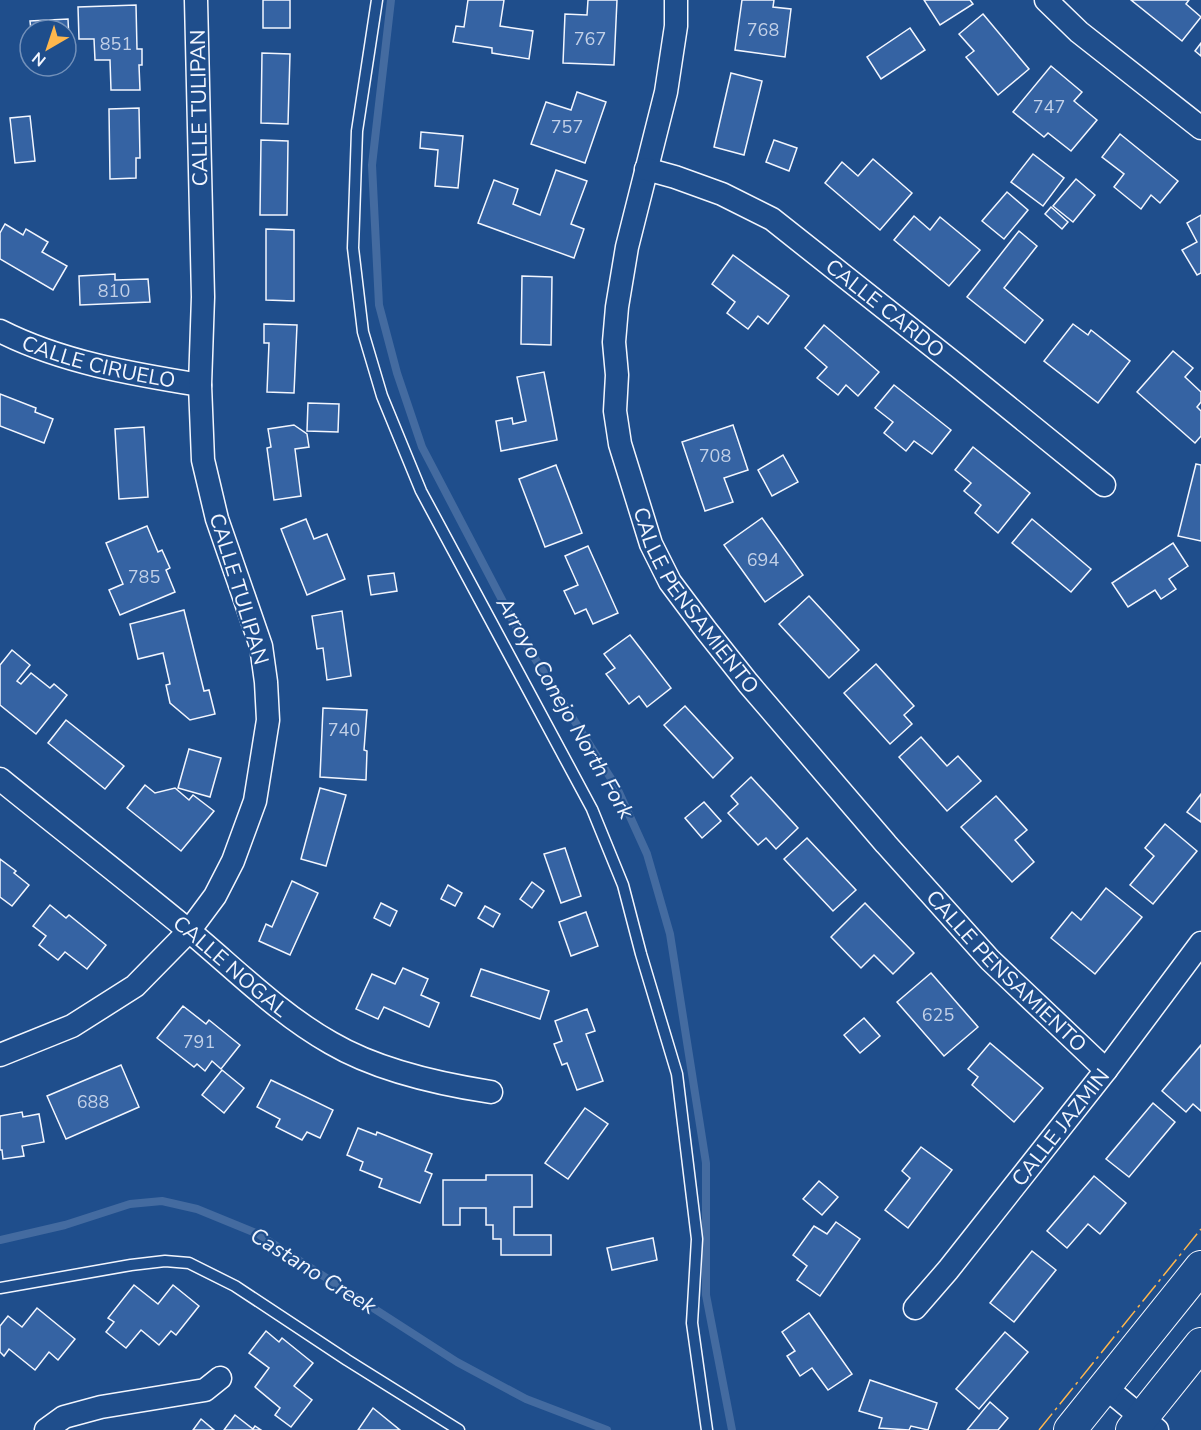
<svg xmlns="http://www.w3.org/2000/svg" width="1201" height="1430" font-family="'Nunito Sans',sans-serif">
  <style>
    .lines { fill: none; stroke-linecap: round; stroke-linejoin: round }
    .stream { stroke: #446ba0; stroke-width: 8 }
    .building { fill: #3563a3; stroke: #f2f6ff; stroke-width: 1.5 }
    .lane-casing { stroke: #f2f6ff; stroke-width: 13 }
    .street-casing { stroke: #f2f6ff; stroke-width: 25 }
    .secondary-casing { stroke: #f2f6ff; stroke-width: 34 }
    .lane { stroke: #1f4e8c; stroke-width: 10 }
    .street { stroke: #1f4e8c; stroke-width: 22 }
    .secondary { stroke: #1f4e8c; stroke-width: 32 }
    .power { stroke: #ffb74d; stroke-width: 1.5; stroke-dasharray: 21 4.5 3 4.5; stroke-linecap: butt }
    .labels { text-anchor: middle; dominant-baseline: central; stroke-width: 4.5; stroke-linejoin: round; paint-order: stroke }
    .number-label { font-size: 18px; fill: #c3d1e8 }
    .street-label { font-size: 21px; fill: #f2f6ff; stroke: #1f4e8c }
    .water-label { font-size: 22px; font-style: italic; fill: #f2f6ff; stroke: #1f4e8c }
  </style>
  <rect width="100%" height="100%" fill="#1f4e8c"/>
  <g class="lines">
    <g class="stream">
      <path d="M391,0L372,165L379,305L397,373L422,447L522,638L617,788L647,854L670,934L706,1163V1295L732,1430"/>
      <path d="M0,1240L65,1225L130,1204L162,1201L197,1209L258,1234L457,1362L526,1399L607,1430"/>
    </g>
  </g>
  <g class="building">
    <rect x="263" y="0" width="27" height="28"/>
    <path d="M468,0H504L500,26L533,31L529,59L492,53V48L453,42L456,26L464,27Z"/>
    <path d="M588,0H617L614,65L563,63L565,14L587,15Z"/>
    <path d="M742,0H774L773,7L791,9L785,57L735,50Z"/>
    <path d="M924,0H970L973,4L940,25Z"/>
    <path d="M1131,0H1189L1186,4L1201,17L1182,41Z"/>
    <path d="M136,5L137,49H142V65H139L140,90H111L110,60H95L94,39H79L78,7Z"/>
    <path d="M983,14L1029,69L998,95L966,57L974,51L959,34Z"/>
    <path d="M68,19L69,39H66V30H31L30,21Z"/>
    <path d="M910,28L925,50L881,79L867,57Z"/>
    <path d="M1201,43V56L1195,51Z"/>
    <path d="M262,53L290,54L288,124L261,123Z"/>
    <path d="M1051,66L1082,92L1074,101L1097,120L1071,151L1048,133L1044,137L1013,112Z"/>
    <path d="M731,73L762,81L744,155L714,147Z"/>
    <path d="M577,92L606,102L585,163L531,144L546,102L571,110Z"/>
    <path d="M139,108L140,158H136V178L110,179L109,109Z"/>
    <path d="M30,116L35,161L15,163L10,118Z"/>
    <path d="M421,132L463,136L458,188L435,186L438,150L420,148Z"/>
    <path d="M1120,134L1178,181L1160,203L1151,195L1141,209L1114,187L1124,174L1102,157Z"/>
    <path d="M261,140L288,141L287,215H260Z"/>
    <path d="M774,140L797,148L789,171L766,162Z"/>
    <path d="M1033,154L1064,178L1043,206L1011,182Z"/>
    <path d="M873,159L912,193L880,230L825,183L842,162L858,176Z"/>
    <path d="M556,170L587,181L571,224L584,229L574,258L478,223L494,180L518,189L513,204L540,215Z"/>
    <path d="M1076,179L1095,195L1073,222L1053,206Z"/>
    <path d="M1007,192L1028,210L1004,239L982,221Z"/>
    <path d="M1051,207L1068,222L1062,229L1045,214Z"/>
    <path d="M1201,215V273L1197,275L1182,250L1197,242L1187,223Z"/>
    <path d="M914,216L930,230L940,217L980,250L949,286L894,240Z"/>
    <path d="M5,224L23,235L26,229L48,242L42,252L67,266L53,290L0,259V233Z"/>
    <path d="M266,229L294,230V301L266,300Z"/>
    <path d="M1019,231L1037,246L1004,288L1043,320L1025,343L967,297Z"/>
    <path d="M733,255L789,296L768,324L758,316L748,329L727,313L735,302L712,284Z"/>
    <path d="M115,274V280L148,279L150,302L80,305L79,276Z"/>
    <path d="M522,276L552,277L551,345L521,344Z"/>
    <path d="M264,324L297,325L294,393L267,392L269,343H264Z"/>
    <path d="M1073,324L1088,335L1091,330L1130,361L1098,403L1044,361Z"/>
    <path d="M824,325L879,372L858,396L846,385L838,395L817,378L827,367L805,348Z"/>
    <path d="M1173,351L1193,368L1185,377L1201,392V402L1197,407L1201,411V436L1195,443L1137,392Z"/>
    <path d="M544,372L557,440L501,451L496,421L512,418L513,424L526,421L517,377Z"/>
    <path d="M894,385L951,430L932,454L914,441L906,451L884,433L893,422L875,408Z"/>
    <path d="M0,394L36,408L35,412L53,419L44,443L0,426Z"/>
    <path d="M308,403L339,404L338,432L307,431Z"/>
    <path d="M294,425L307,434L309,447L295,449L301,496L274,500L267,448L271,447L268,429Z"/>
    <path d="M733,425L748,470L724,478L733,502L705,511L682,442Z"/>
    <path d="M144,427L148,497L119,499L115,429Z"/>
    <path d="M973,447L1030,493L998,533L975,513L981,505L964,491L971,483L955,470Z"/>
    <path d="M783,455L798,482L772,496L758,470Z"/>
    <path d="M1196,464L1201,465V541L1178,536Z"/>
    <path d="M556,465L582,533L545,547L519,479Z"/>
    <path d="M762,518L803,575L765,602L724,545Z"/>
    <path d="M306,519L314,539L327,534L345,579L307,595L281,529Z"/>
    <path d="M1032,519L1091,569L1071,592L1012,543Z"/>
    <path d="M147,526L158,552L162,550L170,568L166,570L175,592L120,615L109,590L123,584L106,543Z"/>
    <path d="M1173,543L1188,566L1169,579L1176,589L1161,599L1155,590L1128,607L1112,583Z"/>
    <path d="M588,546L618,613L593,624L586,609L575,614L564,591L578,585L565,556Z"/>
    <path d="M394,573L397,591L371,595L368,576Z"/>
    <path d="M809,596L859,650L829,678L779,624Z"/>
    <path d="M184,610L204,691L209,690L215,714L190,720L170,703L166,685L170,684L163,653L138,659L130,624Z"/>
    <path d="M342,611L351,676L327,680L323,648L317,649L312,616Z"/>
    <path d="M630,635L671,688L647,707L639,696L629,704L606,674L615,668L604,654Z"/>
    <path d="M12,650L30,665L17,681L21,684L31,673L50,688L54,684L67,695L36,734L0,705V665Z"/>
    <path d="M876,664L914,706L904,715L912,724L890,744L844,693Z"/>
    <path d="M685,706L733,758L713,778L664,725Z"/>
    <path d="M323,708L367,710L364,750L367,751L366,780L320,777Z"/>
    <path d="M66,720L124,766L105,789L48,743Z"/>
    <path d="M921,737L947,766L958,756L981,781L947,811L899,757Z"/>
    <path d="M189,749L221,758L210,797L178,788Z"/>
    <path d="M751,777L798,828L776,849L766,838L758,845L728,813L738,804L731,796Z"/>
    <path d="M145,785L155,793L175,788L189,800L193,795L214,811L181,851L127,808Z"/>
    <path d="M320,788L346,795L326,866L301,859Z"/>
    <path d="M1201,794V822L1187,812Z"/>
    <path d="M996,796L1027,830L1015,840L1034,862L1012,882L961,827Z"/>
    <path d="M704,802L721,821L702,838L685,818Z"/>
    <path d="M1165,824L1197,851L1153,904L1130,885L1154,856L1145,848Z"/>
    <path d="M807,838L856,890L833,911L784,859Z"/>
    <path d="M565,848L581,896L561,903L544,854Z"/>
    <path d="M0,859L16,871L14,873L29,885L12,906L0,897Z"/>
    <path d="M292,881L318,893L290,955L259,941L266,924L272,927Z"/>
    <path d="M532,882L544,891L532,908L520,899Z"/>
    <path d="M448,885L462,893L455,906L441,899Z"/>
    <path d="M1106,888L1142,917L1095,974L1051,938L1072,912L1081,920Z"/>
    <path d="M381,903L397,911L390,926L374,918Z"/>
    <path d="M865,903L914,953L893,974L874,955L861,968L831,937Z"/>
    <path d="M50,905L66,918L69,915L106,945L87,969L65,952L58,960L39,945L46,936L33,926Z"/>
    <path d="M485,906L500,914L493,927L478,918Z"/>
    <path d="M586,912L598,946L571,956L559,922Z"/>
    <path d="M403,968L428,979L421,995L439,1003L429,1027L384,1007L378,1019L356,1009L372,974L395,984Z"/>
    <path d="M481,969L549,991L540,1019L471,996Z"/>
    <path d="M931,973L978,1027L944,1056L897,1002Z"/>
    <path d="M183,1006L206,1024L209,1020L240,1045L221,1069L212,1061L205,1071L197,1064L194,1067L157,1038Z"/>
    <path d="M587,1009L595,1031L586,1034L603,1081L577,1090L567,1063L562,1065L554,1044L562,1041L555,1021Z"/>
    <path d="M864,1018L880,1036L860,1053L844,1035Z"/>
    <path d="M990,1043L1043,1088L1014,1122L972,1085L978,1077L968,1069Z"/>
    <path d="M1201,1045V1111L1193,1104L1186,1112L1162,1091Z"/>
    <path d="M121,1065L139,1107L66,1139L47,1096Z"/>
    <path d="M222,1070L244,1088L224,1113L202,1095Z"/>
    <path d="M271,1080L333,1110L320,1138L307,1132L302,1140L276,1127L280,1119L257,1107Z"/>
    <path d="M1153,1103L1175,1122L1129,1177L1106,1159Z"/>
    <path d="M585,1108L608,1124L568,1179L545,1163Z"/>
    <path d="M22,1112L23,1117L39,1114L44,1142L22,1146L24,1156L3,1159L2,1150H0V1116Z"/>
    <path d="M358,1128L376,1135L377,1132L432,1154L425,1171L432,1174L420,1203L379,1187L382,1179L360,1170L363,1162L347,1155Z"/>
    <path d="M921,1147L952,1170L908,1228L885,1210L910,1178L902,1171Z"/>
    <path d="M486,1175H532V1207H514V1235H551V1255H501V1239H493V1225H486V1208H460V1225H443V1180H486Z"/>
    <path d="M1094,1176L1126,1203L1100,1234L1088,1224L1067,1248L1047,1231Z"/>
    <path d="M819,1181L838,1197L822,1215L803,1199Z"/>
    <path d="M836,1222L860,1239L820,1296L797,1280L807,1266L793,1255L814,1226L827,1234Z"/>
    <path d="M653,1238L657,1260L612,1270L607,1248Z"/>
    <path d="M1032,1251L1056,1270L1014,1322L990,1303Z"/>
    <path d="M134,1285L158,1304L173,1285L199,1306L176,1335L171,1331L159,1345L141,1330L126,1348L106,1332L114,1322L108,1318Z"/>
    <path d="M37,1308L75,1339L58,1360L49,1352L35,1370L9,1349L4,1356L0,1352V1326L8,1316L22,1327Z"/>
    <path d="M809,1313L852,1374L828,1390L812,1368L800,1376L787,1356L795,1351L782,1332Z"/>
    <path d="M266,1331L279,1342L282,1338L313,1363L294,1386L312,1400L291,1427L275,1415L280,1408L255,1387L269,1368L249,1353Z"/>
    <path d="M1005,1332L1028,1352L979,1409L956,1389Z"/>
    <path d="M870,1380L937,1403L928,1430L911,1426L909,1430L879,1428L882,1418L859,1411Z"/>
    <path d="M990,1402L1008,1418L998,1430H967Z"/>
    <path d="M373,1408L400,1430H358Z"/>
    <path d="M235,1415L253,1429L255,1426L261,1430H224Z"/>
    <path d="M201,1419L214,1430H193Z"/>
  </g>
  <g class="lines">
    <defs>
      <g id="lane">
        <path d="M377,0L357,131L353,248L363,332L382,396L421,491L592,809L623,885L641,954L677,1074L697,1239L692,1323L707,1430"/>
        <path d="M0,1288L131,1265L165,1261L189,1263L235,1286L347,1360L459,1430"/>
      </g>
      <g id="street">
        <path id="s1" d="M676,0V26L666,92L627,247L617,307L614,342L617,375L615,411L620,444L651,544L670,582L706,630L748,683L886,844L990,960L1106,1070"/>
        <path d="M1046,0L1079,32L1201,128"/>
        <path id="s2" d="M646,169L675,177L722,194L772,219L960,368L1104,485"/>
        <path id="s3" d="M0,331C61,362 132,374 200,385"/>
        <path id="s4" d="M0,779C63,830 126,879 188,930C235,969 278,1013 331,1043C377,1070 439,1084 491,1092"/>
        <path d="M0,1055L72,1026L135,986L189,931L215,896L233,861L255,801L268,720L266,682L261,646L217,519L203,460L200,385L203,297L196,0"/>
        <path id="s5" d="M915,1308L948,1270L1106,1070L1201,943"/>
        <path d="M1105,1387L1157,1430"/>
        <path d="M46,1430L64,1417L101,1407L205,1390L220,1378"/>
      </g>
      <g id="secondary">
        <path d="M1070,1430L1201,1267"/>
        <path d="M1132,1430L1201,1344"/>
      </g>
    </defs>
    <use href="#lane" class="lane-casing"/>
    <use href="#street" class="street-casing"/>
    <use href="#secondary" class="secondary-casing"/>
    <use href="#lane" class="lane"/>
    <use href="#street" class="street"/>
    <use href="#secondary" class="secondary"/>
    <path class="power" d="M1039,1430L1201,1229"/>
  </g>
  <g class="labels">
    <g class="number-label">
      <text x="763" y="30">768</text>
      <text x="590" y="39">767</text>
      <text x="116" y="44">851</text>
      <text x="1049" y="107">747</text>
      <text x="567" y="127">757</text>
      <text x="114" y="291">810</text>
      <text x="715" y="456">708</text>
      <text x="763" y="560">694</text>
      <text x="144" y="577">785</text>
      <text x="344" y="730">740</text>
      <text x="938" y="1015">625</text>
      <text x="199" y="1042">791</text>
      <text x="93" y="1102">688</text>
    </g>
    <g class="street-label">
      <text transform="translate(199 108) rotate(-91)">CALLE TULIPAN</text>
      <text stroke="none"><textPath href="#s2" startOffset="280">CALLE CARDO</textPath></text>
      <text stroke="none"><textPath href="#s3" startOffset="104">CALLE CIRUELO</textPath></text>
      <text transform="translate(239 589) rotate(73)">CALLE TULIPAN</text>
      <text stroke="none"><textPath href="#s1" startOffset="627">CALLE PENSAMIENTO</textPath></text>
      <text stroke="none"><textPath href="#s4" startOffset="297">CALLE NOGAL</textPath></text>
      <text stroke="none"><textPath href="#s1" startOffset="1113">CALLE PENSAMIENTO</textPath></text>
      <text stroke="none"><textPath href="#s5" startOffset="232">CALLE JAZMIN</textPath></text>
    </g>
    <g class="water-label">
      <text transform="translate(565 708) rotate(60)">Arroyo Conejo North Fork</text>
      <text transform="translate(313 1271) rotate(32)">Castano Creek</text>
    </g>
  </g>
  <g transform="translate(48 48) rotate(219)"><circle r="28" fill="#1f4e8c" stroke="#7391ba" stroke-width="1.5"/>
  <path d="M0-4.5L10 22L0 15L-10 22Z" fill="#ffb74d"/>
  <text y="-9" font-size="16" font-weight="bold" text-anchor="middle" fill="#f2f6ff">N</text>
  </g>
</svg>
